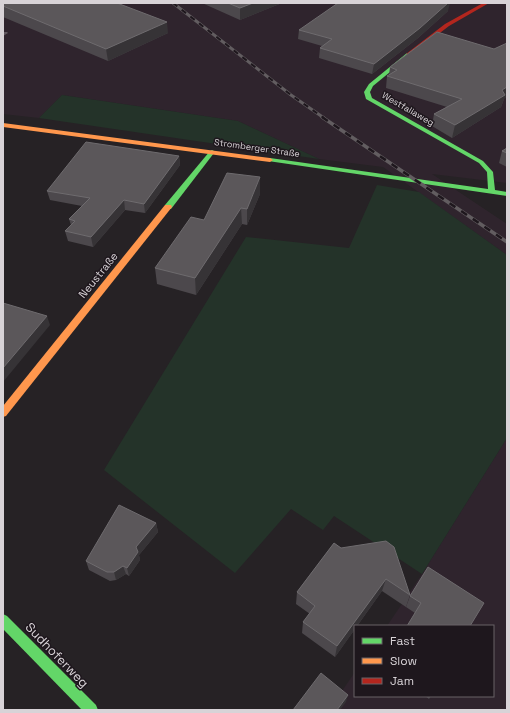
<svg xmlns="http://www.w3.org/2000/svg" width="510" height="713" font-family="'Space Grotesk',sans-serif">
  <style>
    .built { fill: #2f242d }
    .green { fill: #243329 }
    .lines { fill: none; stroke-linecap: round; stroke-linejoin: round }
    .lane { fill: #61585f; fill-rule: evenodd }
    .fast { fill: #63d668; fill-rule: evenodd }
    .slow { fill: #ff974d; fill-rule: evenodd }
    .jam { fill: #b3261e; fill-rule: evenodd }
    .rail-far1-casing { stroke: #625d60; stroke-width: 3 }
    .rail-casing { stroke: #625d60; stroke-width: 3.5 }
    .rail-far1 { stroke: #1e171d; stroke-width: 2; stroke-dasharray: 5.5; stroke-linecap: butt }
    .rail { stroke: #1e171d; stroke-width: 2.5; stroke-dasharray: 7; stroke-linecap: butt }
    .wall { fill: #4c484c }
    .shaded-wall { fill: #363336 }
    .building { fill: #5b575a; stroke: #6e6b6e }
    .labels { text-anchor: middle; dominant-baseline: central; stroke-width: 3; stroke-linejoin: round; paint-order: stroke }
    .far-street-label { font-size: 9px; fill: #d8d3d7; stroke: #1e171d }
    .street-label { font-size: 11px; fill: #d8d3d7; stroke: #1e171d }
    .near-street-label { font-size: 13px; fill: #d8d3d7; stroke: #1e171d }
  </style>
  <rect width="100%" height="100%" fill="#262225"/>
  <g class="built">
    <path d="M3,3H507V183L432,174L507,224V255L383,167L319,159L238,121L62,95L39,118L3,114Z"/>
    <path d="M507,438V710H329L355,672V696H493V626H387L422,574Z"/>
  </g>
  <g class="green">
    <path d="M62,95L238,121L319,159L39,118Z"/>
    <path d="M377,185L419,192L507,255V438L422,574L334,516L323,530L291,509L235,573L104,470L246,237L349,248Z"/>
  </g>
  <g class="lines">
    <path class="lane" d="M3,32H7L8,33L3,36Z"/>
    <g class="fast">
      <path d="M407,53L412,54L373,86L370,92L372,98L483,161L493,172L495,190L507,192V196L268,161L267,160L270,158L488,189L487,172L479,163L366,99L364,92L369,84Z"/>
      <path d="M212,150L214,151V153L171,209H165V205L210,151Z"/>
      <path d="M3,614L7,616L96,705L98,710H82L3,629Z"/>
    </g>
    <g class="slow">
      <path d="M3,123L270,158L273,160L270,162L3,127Z"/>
      <path d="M165,205H171L172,207L6,416L3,417V406Z"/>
    </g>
    <path class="jam" d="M483,3H489L449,26L411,55L406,54L445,24Z"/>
    <defs>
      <path id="rail-far1" d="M173,3L291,95L324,118"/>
      <path id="rail" d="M322,117L507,242"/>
    </defs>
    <use href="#rail-far1" class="rail-far1-casing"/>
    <use href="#rail" class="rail-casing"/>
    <use href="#rail-far1" class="rail-far1"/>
    <use href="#rail" class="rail"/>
  </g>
  <g class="wall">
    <path d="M3,3L168,33L108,61L3,17Z"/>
    <path d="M202,3H282L240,20Z"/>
    <path d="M448,11L418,38L372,74L319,58L320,48L322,46L298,39L299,30Z"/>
    <path d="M390,67L504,99L501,107L452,138L432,126L434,114L447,107L386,88L387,76L389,75Z"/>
    <path d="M507,148V167L499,163L502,151Z"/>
    <path d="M179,156L180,165L145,213L125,210L93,247L68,241L65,231L71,225L69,219L82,206L50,200L47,191Z"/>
    <path d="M260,194L247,225L242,224L196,295L157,284L155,268L204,220Z"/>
    <path d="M156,523L158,532L139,555L140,560L129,576L126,574L116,580L110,581L89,570L86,561Z"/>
    <path d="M334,543L410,595L406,607L382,591L335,657L302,633L303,622L310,614L296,604L297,592Z"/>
    <path d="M410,596L484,603L415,613L406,607Z"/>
    <path d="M425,696H431L429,699Z"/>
  </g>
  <g class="shaded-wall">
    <path d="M253,3H282L240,20V8Z"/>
    <path d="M448,3H450L448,11L418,38L372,74L374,64Z"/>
    <path d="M167,22L168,33L108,61L106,49Z"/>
    <path d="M507,87V97L504,99L501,107L452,138L455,125L502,90Z"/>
    <path d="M179,156L180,165L145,213L144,204Z"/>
    <path d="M260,177V194L247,225V209Z"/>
    <path d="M124,200L125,210L93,247L91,237Z"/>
    <path d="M241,208L242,224L196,295L195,278Z"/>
    <path d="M47,316L50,325L3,382V368Z"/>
    <path d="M156,523L158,532L139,555L140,560L129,576L127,568L136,547Z"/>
    <path d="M123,566L126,574L116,580L114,572Z"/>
    <path d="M386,579L382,591L357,626H355V629L335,657L337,646Z"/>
    <path d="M348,695L346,702L340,710H337Z"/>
  </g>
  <g class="building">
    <path d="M3,3H117L167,22L106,49L3,6Z"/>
    <path d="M228,3H253L240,8Z"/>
    <path d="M338,3H448L420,28L374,64L320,48L332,39L299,30Z"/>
    <path d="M437,32L494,49L507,43V87L502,90L505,95L455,125L434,114L462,99L387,76L397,70L390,67Z"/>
    <path d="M86,142L179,156L144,204L124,200L91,237L65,231L75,221L69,219L90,198L47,191Z"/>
    <path d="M507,148V153L502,151Z"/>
    <path d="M227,173L260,177L247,209L241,208L195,278L155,268L191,217L204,220Z"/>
    <path d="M3,303L47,316L3,368Z"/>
    <path d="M119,505L156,523L136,547L138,552L127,568L123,566L114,572H107L86,561Z"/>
    <path d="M386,541L394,547L410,595L386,579L337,646L303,622L315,606L297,592L334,543L341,548Z"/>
    <path d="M428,567L484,603L470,626H407L421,603L410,596Z"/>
    <path d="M321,673L348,695L337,710H293Z"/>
  </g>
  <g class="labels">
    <g class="far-street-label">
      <text transform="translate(408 109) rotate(30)">Westfaliaweg</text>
      <text transform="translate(257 148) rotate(8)">Stromberger Straße</text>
    </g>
    <g class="street-label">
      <text transform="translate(98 275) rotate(-51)">Neustraße</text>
    </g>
    <g class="near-street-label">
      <text transform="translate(57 655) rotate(46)">Sudhoferweg</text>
    </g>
  </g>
  <rect width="510" height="713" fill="none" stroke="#d8d3d7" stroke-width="8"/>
  <rect x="354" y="625" width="140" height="72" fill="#1e171d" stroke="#686267"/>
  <rect x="362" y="638" width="20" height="6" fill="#63d668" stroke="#686267"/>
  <text x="390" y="645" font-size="12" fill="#d8d3d7">Fast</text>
  <rect x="362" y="658" width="20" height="6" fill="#ff974d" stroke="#686267"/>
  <text x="390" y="665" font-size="12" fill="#d8d3d7">Slow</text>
  <rect x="362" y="678" width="20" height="6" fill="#b3261e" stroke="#686267"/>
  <text x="390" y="685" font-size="12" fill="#d8d3d7">Jam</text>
</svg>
